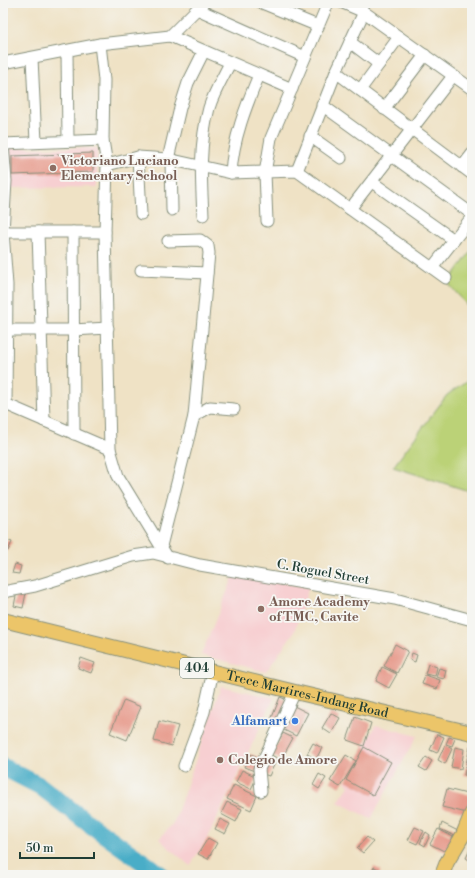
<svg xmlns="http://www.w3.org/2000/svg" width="475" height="878" font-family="'Libre Bodoni',serif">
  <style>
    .built { fill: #f7cfd1 }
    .green { fill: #bbd277; stroke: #6d8856 }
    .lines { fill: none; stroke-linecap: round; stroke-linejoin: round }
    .river { stroke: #48adc7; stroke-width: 18 }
    .building { fill: #e69485 }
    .minor-casing { stroke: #87907c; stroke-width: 13 }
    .major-casing { stroke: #87907c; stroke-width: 16 }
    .minor { stroke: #fff; stroke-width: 11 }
    .major { stroke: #ecc569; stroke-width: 14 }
    .education-dot { fill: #8d6e63; stroke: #f6f6f2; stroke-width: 1.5 }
    .shop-dot { fill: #3f7fe0; stroke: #f6f6f2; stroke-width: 1.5 }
    .labels { text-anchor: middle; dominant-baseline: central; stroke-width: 3.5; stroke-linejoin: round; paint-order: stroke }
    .shield { fill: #f6f6f2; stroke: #60746d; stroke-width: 1 }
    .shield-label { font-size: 12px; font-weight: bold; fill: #1f3d34 }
    .education-label { font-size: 13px; font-weight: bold; fill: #785e54; stroke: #f6f6f2; text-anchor: start }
    .street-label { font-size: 13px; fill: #1f3d34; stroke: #f6f6f2 }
    .shop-label { font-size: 13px; font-weight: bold; fill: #366cbe; stroke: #f6f6f2; text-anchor: end }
  </style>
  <rect width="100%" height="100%" fill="#f6f6f2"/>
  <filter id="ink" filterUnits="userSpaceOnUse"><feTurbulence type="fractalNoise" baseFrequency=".025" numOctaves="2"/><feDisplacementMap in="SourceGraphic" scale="8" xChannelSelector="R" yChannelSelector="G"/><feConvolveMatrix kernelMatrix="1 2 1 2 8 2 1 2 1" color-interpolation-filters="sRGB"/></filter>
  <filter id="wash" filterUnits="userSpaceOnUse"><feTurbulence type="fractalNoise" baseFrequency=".012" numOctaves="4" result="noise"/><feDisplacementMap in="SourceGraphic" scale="16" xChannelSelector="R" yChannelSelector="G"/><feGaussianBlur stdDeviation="0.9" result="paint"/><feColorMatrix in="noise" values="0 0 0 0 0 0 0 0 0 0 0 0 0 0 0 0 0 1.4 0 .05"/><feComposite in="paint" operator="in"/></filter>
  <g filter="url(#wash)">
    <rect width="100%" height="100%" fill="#efe2c5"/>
    <g class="built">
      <path d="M8,148H97V187L8,188Z"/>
      <path d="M234,575L309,587L294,632L266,672L201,655Z"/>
      <path d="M221,686L274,698L209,835L190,866L159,839L174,822Z"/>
      <path d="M376,725L417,736L371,819L338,802L349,786L345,782Z"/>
    </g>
    <g class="green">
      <path d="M472,250V311L448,283Z"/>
      <path d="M472,378V492L393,467L447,395Z"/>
    </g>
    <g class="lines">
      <path class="river" d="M3,767L40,786L84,820L161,875"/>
    </g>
    <g id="blocks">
      <g class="building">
        <path d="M93,153V172L12,175V156Z"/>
        <path d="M7,540L12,542L8,551L3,549Z"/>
        <path d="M15,564L21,566L19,574L12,573Z"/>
        <path d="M17,591L26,593L23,608L14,606Z"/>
        <path d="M395,644L408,651L397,673L384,666Z"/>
        <path d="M412,653L417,655L415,662L410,660Z"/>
        <path d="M81,658L95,663L91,673L78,668Z"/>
        <path d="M428,664L437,667L435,676L425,674Z"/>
        <path d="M382,667L397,674L389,688L376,681Z"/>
        <path d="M439,668L446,670L444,679L436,677Z"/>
        <path d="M425,675L440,680L437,689L422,684Z"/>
        <path d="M280,697L287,700L278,723L271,720Z"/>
        <path d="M124,700L141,707L127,740L110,733Z"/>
        <path d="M294,706L308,713L296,736L282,729Z"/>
        <path d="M331,713L340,718L331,734L322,728Z"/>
        <path d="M355,717L371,723L364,746L347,740Z"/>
        <path d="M159,721L178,726L172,746L154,741Z"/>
        <path d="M283,733L293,738L281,760L271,755Z"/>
        <path d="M437,734L444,737L437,753L430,750Z"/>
        <path d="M449,737L455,739L452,746L446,744Z"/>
        <path d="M313,743L322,748L316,759L307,754Z"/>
        <path d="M445,745L452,749L445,764L438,760Z"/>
        <path d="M364,747L391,762L373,795L346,780Z"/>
        <path d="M455,747L464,749L461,769L451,767Z"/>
        <path d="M470,747H472V765L466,764Z"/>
        <path d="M250,754L263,759L257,772L244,767Z"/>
        <path d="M346,755L356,761L340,787L330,781Z"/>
        <path d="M426,757L432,761L426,771L419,767Z"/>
        <path d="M266,759L275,763L269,776L260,773Z"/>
        <path d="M466,766L472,767V776L464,775Z"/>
        <path d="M242,770L257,777L251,789L236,782Z"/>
        <path d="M319,774L326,778L319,789L313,785Z"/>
        <path d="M234,785L257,796L251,810L227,799Z"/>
        <path d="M447,789L471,795L467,813L442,807Z"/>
        <path d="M227,802L242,809L236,822L221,814Z"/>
        <path d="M220,819L230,824L225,834L215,829Z"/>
        <path d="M442,823L458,831L455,836L440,829Z"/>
        <path d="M415,827L424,831L417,844L408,840Z"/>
        <path d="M438,829L453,837L446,852L430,844Z"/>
        <path d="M426,832L430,835L425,846L420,843Z"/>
        <path d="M367,837L373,842L363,853L357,848Z"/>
        <path d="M208,838L217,843L208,859L198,854Z"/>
        <path d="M472,845V862L466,858Z"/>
        <path d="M374,867L381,870L379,875L371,874Z"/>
      </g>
    </g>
  </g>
  <g filter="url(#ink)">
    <use href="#blocks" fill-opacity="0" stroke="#87907c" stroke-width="1"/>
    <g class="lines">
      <defs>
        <g id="minor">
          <path d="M262,3L318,26"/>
          <path d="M343,3L364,12L472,89"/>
          <path d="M197,9L305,57"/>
          <path d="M170,36L292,89"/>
          <path d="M350,42L379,64"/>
          <path d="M100,44L104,80L103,140L107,165L105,232L110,449L118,476L168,558"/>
          <path d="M67,51L68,141"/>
          <path d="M32,58L36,142"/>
          <path d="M3,63L100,44L170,36L203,3"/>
          <path d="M336,72L472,174"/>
          <path d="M360,90L399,37"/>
          <path d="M322,105L472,214"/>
          <path d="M384,109L425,55"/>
          <path d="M310,136L341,158"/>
          <path d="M3,144L6,181L3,232L7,285L6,404"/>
          <path d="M3,144L103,140"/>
          <path d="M138,157L141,214"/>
          <path d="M168,159L180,108L188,83L204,51"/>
          <path d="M171,159L172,210"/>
          <path d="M107,165L138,157L168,159L231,173L297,171L446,278"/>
          <path d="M462,167L472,154"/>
          <path d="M297,171L336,72L364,12"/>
          <path d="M231,173C233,139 246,106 259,75"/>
          <path d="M372,182L454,240"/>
          <path d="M350,209L453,76"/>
          <path d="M203,215C201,178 199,145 209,108C214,92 223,77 230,63"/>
          <path d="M267,221L265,173L271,138L328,3"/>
          <path d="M3,232H105"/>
          <path d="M38,232L44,421"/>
          <path d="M73,232L74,434"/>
          <path d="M432,268L472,217"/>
          <path d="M141,270L207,273"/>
          <path d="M7,330H73L108,328"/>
          <path d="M3,403L110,449"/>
          <path d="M194,416L210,407L234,409"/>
          <path d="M161,546L194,416L209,253L208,246L200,240L168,241"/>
          <path d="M3,592L35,586L133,556L153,553L200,565L395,599L472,620"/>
          <path d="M184,766L204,712L213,671"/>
          <path d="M261,791L259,769L295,692"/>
        </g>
        <g id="major">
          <path id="s1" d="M3,620L295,692L472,733"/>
          <path d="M442,875L447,862L463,835L472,813"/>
        </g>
      </defs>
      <use href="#minor" class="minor-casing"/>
      <use href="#major" class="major-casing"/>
      <use href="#minor" class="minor"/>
      <use href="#major" class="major"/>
    </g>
  </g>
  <g class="education-dot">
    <circle cx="53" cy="168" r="4"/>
    <circle cx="261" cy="609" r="4"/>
    <circle cx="220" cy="760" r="4"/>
  </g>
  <circle class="shop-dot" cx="295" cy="721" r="4"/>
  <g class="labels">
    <rect class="shield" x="180" y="658" width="34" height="20" rx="3"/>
    <g class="shield-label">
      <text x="197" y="668">404</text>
    </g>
    <g class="education-label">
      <text x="61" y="161">Victoriano Luciano<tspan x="61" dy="15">Elementary School</tspan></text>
      <text x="269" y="602">Amore Academy<tspan x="269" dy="15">of TMC, Cavite</tspan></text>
      <text x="228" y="760">Colegio de Amore</text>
    </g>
    <g class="street-label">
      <text transform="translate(323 572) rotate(10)">C. Roguel Street</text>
      <text stroke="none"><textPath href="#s1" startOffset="313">Trece Martires-Indang Road</textPath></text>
    </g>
    <g class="shop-label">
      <text x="287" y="721">Alfamart</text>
    </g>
  </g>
  <rect width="475" height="878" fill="none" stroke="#f6f6f2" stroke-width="16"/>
  <path d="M20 852v6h74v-6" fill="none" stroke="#1f3d34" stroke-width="2"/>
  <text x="26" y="852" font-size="12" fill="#1f3d34" stroke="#f6f6f2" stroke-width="3" paint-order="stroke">50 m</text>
</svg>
